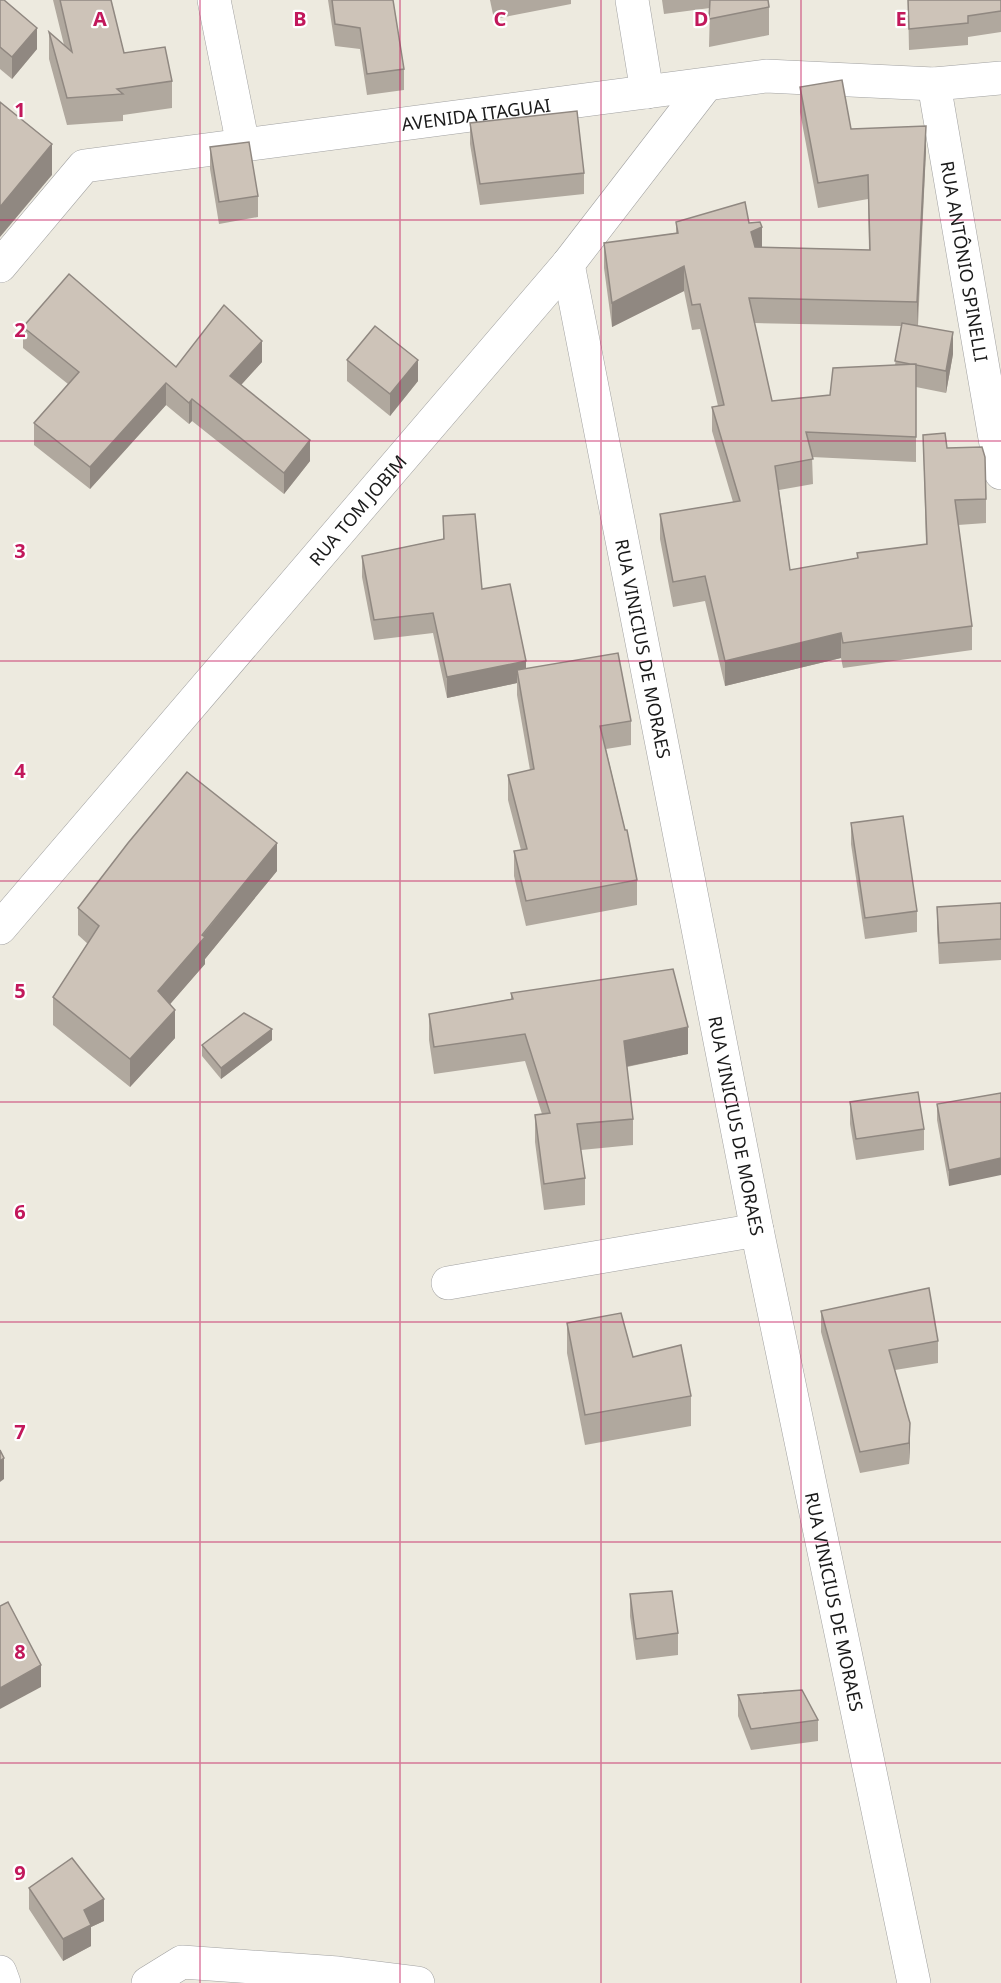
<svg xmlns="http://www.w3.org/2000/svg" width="1001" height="1983" font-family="'Noto Sans',sans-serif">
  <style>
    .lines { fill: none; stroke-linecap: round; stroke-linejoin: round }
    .minor-casing { stroke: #a1a1a1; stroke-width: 34 }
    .minor { stroke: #fff; stroke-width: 33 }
    .wall { fill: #b0a89e; fill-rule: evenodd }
    .shaded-wall { fill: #908881 }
    .building { fill: #cdc3b8; stroke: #908881; stroke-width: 1.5 }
    .grid { fill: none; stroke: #c2185b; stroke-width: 1.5; stroke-opacity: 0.55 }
    .labels { text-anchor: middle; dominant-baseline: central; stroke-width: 4.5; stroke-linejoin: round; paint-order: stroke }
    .street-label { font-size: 18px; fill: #1a1a1a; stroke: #fff }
    .grid-label { font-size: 20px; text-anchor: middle; font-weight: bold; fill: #c2185b; stroke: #fff; stroke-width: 4.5; stroke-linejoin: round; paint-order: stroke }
  </style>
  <rect width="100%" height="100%" fill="#edeadf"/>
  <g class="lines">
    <defs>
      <g id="minor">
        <path d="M214,0L243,145"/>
        <path d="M632,0L647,92"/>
        <path id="s1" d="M934,84L1001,473"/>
        <path id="s2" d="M568,264L757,1230L914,1983"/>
        <path id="s3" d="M0,266L84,166L766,76L934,84L1001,78"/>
        <path id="s4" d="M0,928L568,264L706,85"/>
        <path d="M448,1283L757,1230"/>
        <path d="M0,1972L4,1983"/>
        <path d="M148,1983L182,1962L338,1973L418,1983"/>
      </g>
    </defs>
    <use href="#minor" class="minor-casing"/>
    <use href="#minor" class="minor"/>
  </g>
  <g class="wall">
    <path d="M0,0L37,49L12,79L0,69Z"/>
    <path d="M53,0H111L124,53L172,81V108L123,115V121L67,125L49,59V32L64,45Z"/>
    <path d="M328,0H393L404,69V90L367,95L360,49L335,46Z"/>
    <path d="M490,0H571V4L494,19Z"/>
    <path d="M662,0H768L769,7V35L709,47L710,8L664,14Z"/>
    <path d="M908,0H1001V32L968,37V45L909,50Z"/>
    <path d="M800,87L851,129L926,150L918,326L953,354L946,393L916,387V462L812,457L813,484L779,490L790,570L857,558V553L926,544L923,435L947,448L986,499V523L958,525L972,626V650L843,668L841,658L725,686L705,601L673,607L660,539V514L733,502L712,431V407L718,406L700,329L692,330L684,291L612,327L604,268V243L676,233V222L749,223L762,247L869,250L868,199L818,208L800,112ZM754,323L901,326L895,365L830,395L772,401Z"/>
    <path d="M470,123L584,173V194L480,205L470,144Z"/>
    <path d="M210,147L258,196V217L219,224L210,169Z"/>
    <path d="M23,327L176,367L262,362L241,385L310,461L284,494L192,421L189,424L166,405L90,489L34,445V423L68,384L23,348Z"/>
    <path d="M347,360L418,381L390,416L347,381Z"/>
    <path d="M443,516L482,589L526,669L631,721V745L606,749L637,880V905L526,926L514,876V851L521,850L508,800V775L530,770L517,695V683L447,698L433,633L374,640L362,577V556L443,539Z"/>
    <path d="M851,823L917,911V932L865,939L851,844Z"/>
    <path d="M277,871L205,959V964L170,1004L175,1038L130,1087L53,1025V997L88,944L78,935V908Z"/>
    <path d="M1001,903V960L939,964L937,928V907Z"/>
    <path d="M511,993L688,1054L627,1067L633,1119V1145L581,1150L585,1178V1205L544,1210L535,1142V1115L542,1114L525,1061L434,1074L429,1040V1014L511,999Z"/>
    <path d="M272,1040L221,1079L202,1056V1045Z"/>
    <path d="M1001,1093L949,1186L937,1120V1104Z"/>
    <path d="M850,1102L924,1129V1150L856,1160L850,1124Z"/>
    <path d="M821,1311L938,1341V1363L895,1370L910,1444L909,1464L860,1473L821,1332Z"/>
    <path d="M567,1323L633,1357L691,1396V1426L585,1445L567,1353Z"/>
    <path d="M630,1594L678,1633V1655L636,1660L630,1616Z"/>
    <path d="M738,1695L818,1720V1741L751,1750L738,1716Z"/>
    <path d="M29,1888L104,1921L91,1927V1946L63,1961L29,1909Z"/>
  </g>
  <g class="shaded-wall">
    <path d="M37,28V49L12,79V57Z"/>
    <path d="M926,126V150L917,327V302Z"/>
    <path d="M52,144V175L0,237V207Z"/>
    <path d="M762,227V251L751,257V232Z"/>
    <path d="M684,266V291L612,327V303Z"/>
    <path d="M953,332V354L946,393V371Z"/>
    <path d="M262,341V362L230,397V376Z"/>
    <path d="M418,360V381L390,416V394Z"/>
    <path d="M166,383V405L90,489V467Z"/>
    <path d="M192,399V421L189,424V403Z"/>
    <path d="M310,440V461L284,494V473Z"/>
    <path d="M841,633V658L725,686V661Z"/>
    <path d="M526,661V682L517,670V683L447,698V677Z"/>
    <path d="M277,843V871L205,959V964L158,1018V991Z"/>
    <path d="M175,1010V1038L130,1087V1059Z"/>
    <path d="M688,1027V1054L624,1067V1041Z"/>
    <path d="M272,1029V1040L221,1079V1068Z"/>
    <path d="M1001,1158V1175L949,1186V1170Z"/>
    <path d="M910,1423V1444L909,1464V1443Z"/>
    <path d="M4,1458V1479L0,1482V1461Z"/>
    <path d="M41,1665V1687L0,1709V1688Z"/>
    <path d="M104,1899V1921L91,1927V1946L63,1961V1939L84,1910Z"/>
  </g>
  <g class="building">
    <path d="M0,0H4L37,28L12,57L0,47Z"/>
    <path d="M60,0H111L124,53L165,47L172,81L117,89L123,94L67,98L49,32L72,52Z"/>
    <path d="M332,0H393L404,69L367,74L360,28L335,24Z"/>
    <path d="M710,0H768L769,7L709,19Z"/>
    <path d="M908,0H1001V11L968,16V23L909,29Z"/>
    <path d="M842,80L851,129L926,126L917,302L749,298L772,401L830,395L833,368L916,364V437L806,432L813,459L775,466L790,570L858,558L857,553L927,544L923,435L945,433L947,448L982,447L985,457L986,499L955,500L972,626L843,643L841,633L725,661L705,576L673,582L660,514L740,501L712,407L724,405L700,304L692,305L684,266L612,303L604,243L678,233L676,222L745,202L749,223L760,222L762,227L751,232L755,247L870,250L868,175L818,183L800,87Z"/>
    <path d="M0,102L52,144L0,207Z"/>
    <path d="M577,111L584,173L480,184L470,123Z"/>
    <path d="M249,142L258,196L219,202L210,147Z"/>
    <path d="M69,274L176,367L224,305L262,341L230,376L310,440L284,473L192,399L189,403L166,383L90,467L34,423L79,372L23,327Z"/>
    <path d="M902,323L953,332L946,371L916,365V364H910L895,361Z"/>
    <path d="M375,326L418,360L390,394L347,360Z"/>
    <path d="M475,514L482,589L510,584L526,661L447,677L433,613L374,620L362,556L444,539L443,516Z"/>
    <path d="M618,653L631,721L600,726L625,830H627L637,880L526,901L514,851L527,849L508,775L534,769L517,670Z"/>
    <path d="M187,772L277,843L202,935L205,937L158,991L175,1010L130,1059L53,997L99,926L78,908L128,843Z"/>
    <path d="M903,816L917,911L865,918L851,823Z"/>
    <path d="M1001,903V939L939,943L937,907Z"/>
    <path d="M673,969L688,1027L624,1041L633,1119L577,1124L585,1178L544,1184L535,1115L550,1113L525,1034L434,1047L429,1014L513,999L511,993Z"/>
    <path d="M244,1013L272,1029L221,1068L202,1045Z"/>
    <path d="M918,1092L924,1129L856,1139L850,1102Z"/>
    <path d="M1001,1093V1158L949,1170L937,1104Z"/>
    <path d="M929,1288L938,1341L889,1350L910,1423L909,1443L860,1452L821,1311Z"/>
    <path d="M621,1313L633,1357L681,1345L691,1396L585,1415L567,1323Z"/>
    <path d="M0,1450L4,1458L0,1461Z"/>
    <path d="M672,1591L678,1633L636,1639L630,1594Z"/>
    <path d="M8,1602L41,1665L0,1688V1606Z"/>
    <path d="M802,1690L818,1720L751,1729L738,1695Z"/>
    <path d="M72,1858L104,1899L84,1910L91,1925L63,1939L29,1888Z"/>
  </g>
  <path class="grid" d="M200,0V1983M400,0V1983M601,0V1983M801,0V1983M0,220H1001M0,441H1001M0,661H1001M0,881H1001M0,1102H1001M0,1322H1001M0,1542H1001M0,1763H1001"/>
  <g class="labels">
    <g class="street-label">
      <text stroke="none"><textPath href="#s3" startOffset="526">AVENIDA ITAGUAI</textPath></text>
      <text stroke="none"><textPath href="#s1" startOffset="180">RUA ANTÔNIO SPINELLI</textPath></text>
      <text stroke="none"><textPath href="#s4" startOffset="550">RUA TOM JOBIM</textPath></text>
      <text stroke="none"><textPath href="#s2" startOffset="392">RUA VINICIUS DE MORAES</textPath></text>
      <text stroke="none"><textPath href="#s2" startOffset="878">RUA VINICIUS DE MORAES</textPath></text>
      <text stroke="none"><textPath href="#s2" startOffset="1364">RUA VINICIUS DE MORAES</textPath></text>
    </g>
  </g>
  <g class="grid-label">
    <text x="100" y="26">A</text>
    <text x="300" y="26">B</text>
    <text x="500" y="26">C</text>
    <text x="701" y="26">D</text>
    <text x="901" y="26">E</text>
    <text x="20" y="117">1</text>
    <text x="20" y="337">2</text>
    <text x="20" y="558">3</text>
    <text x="20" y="778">4</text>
    <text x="20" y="998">5</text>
    <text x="20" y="1219">6</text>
    <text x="20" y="1439">7</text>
    <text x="20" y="1659">8</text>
    <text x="20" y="1880">9</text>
  </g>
</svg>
